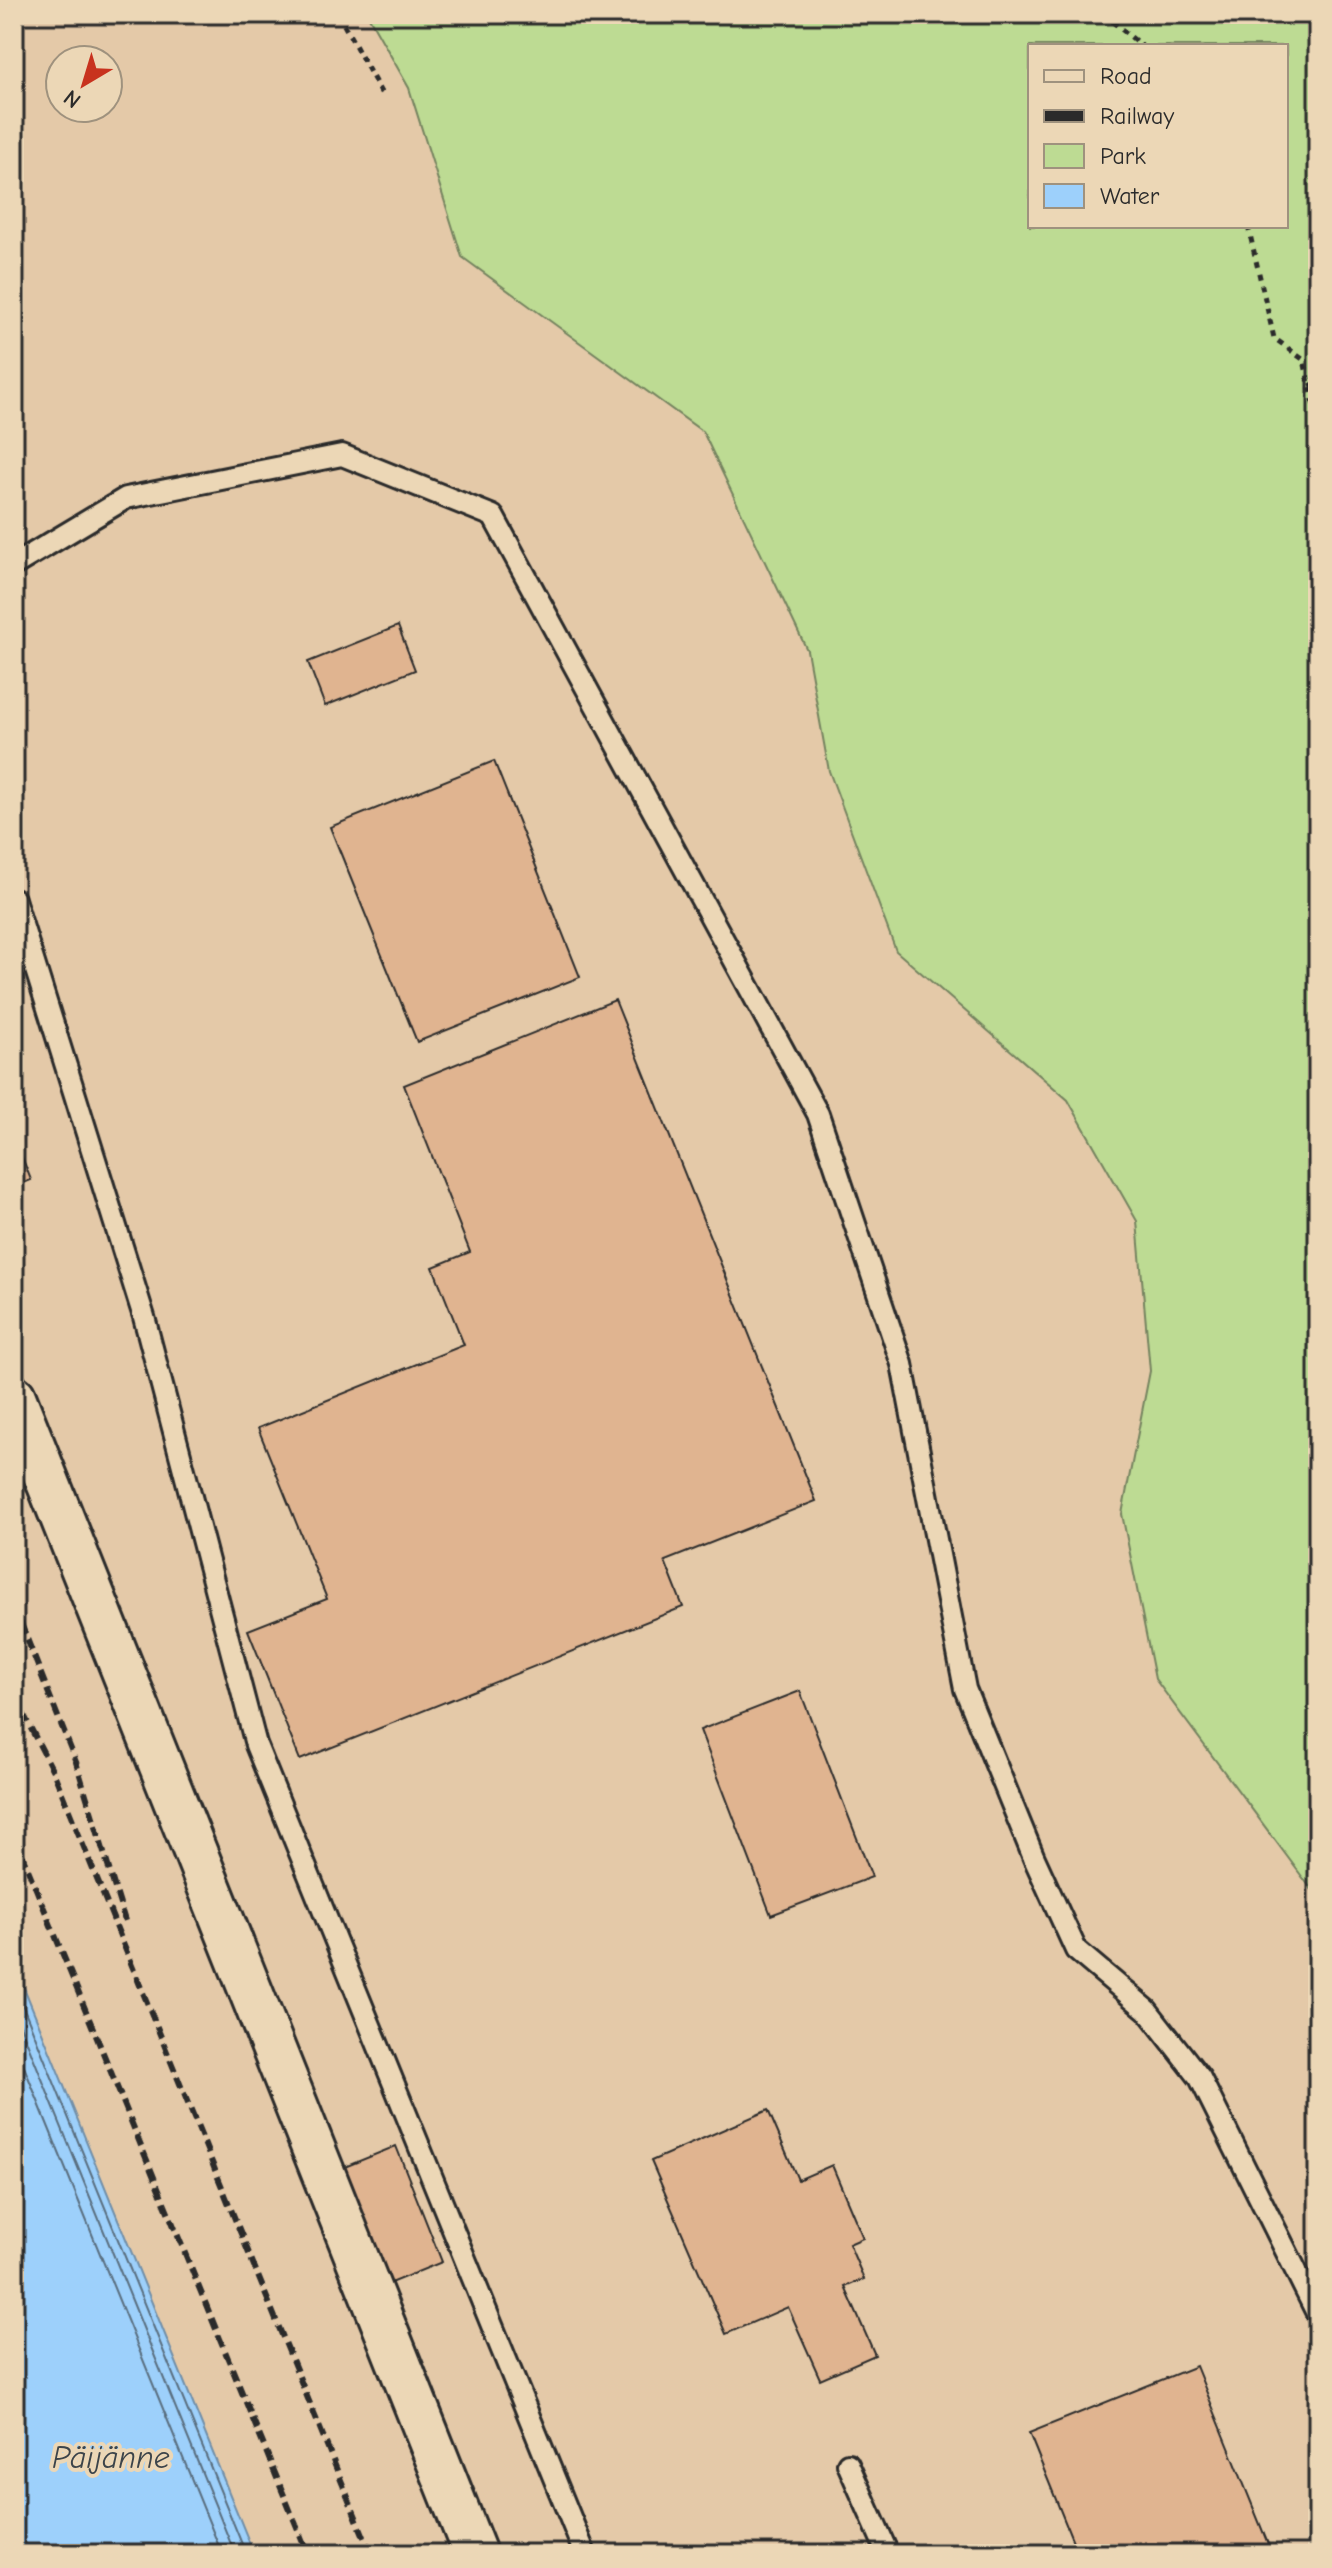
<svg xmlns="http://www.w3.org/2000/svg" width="1332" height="2568" font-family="'Comic Neue',sans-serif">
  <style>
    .built { fill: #e4c9a8; fill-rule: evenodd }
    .green { fill: #bddb93; stroke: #74835f; stroke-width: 2; fill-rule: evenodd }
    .water { fill: #9dd0fb; stroke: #6f8ea8; stroke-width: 2 }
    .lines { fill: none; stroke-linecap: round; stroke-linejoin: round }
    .shore { stroke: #596d7e; stroke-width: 2 }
    .building { fill: #e0b490; stroke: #2b2b2b; stroke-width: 2 }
    .lane-casing { stroke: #2b2b2b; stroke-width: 26 }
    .street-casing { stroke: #2b2b2b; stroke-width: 48 }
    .path { stroke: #2b2b2b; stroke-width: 5; stroke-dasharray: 6 6; stroke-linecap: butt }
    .lane { stroke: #ecd7b6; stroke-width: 20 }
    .street { stroke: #ecd7b6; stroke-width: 42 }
    .rail { stroke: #2b2b2b; stroke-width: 6; stroke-dasharray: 12 6; stroke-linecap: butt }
    .labels { text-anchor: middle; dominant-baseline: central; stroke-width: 8; stroke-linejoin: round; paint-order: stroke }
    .water-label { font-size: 32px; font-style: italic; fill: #3c444a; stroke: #ecd7b6 }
  </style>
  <rect width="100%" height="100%" fill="#ecd7b6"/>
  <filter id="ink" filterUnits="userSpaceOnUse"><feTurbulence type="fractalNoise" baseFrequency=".0125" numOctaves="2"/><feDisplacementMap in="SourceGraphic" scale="16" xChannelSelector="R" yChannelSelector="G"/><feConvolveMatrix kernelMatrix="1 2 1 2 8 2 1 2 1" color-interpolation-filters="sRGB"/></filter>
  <g filter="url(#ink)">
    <path class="built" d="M14,14H367L409,88L462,257L703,432L807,650L829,771L896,951L1068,1100L1137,1222L1150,1371L1122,1514L1155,1679L1318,1898V2554H254L14,1963ZM60,60H108V108H60Z"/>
    <path class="green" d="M367,14H1318V1898L1155,1679L1122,1514L1150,1371L1137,1221L1068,1100L896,951L829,771L807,650L703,432L462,257L409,88ZM1030,46H1286V226H1030Z"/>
    <path class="water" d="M14,1963L254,2554H14Z"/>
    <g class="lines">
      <g class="shore">
        <path d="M14,1984L246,2554"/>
        <path d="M14,2010L235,2554"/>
        <path d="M14,2042L222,2554"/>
      </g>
    </g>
    <g class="building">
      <path d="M398,626L415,670L325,706L308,662Z"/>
      <path d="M494,761L580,977L417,1042L330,827Z"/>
      <path d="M615,1000L816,1501L665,1561L683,1607L300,1760L248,1630L327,1599L258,1428L464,1345L433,1267L470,1252L404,1085Z"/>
      <path d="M14,1137L31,1180L14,1187Z"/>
      <path d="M800,1691L872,1877L771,1915L700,1730Z"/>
      <path d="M768,2110L798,2180L832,2165L863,2238L849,2244L864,2279L845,2287L875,2355L820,2379L788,2307L726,2334L651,2161Z"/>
      <path d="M396,2146L442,2262L388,2284L342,2168Z"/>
      <path d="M1196,2366L1272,2554H1078L1029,2433Z"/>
    </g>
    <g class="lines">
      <defs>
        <g id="lane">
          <path d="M14,565L126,498L342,455L493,516L818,1114L902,1364L965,1689L1034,1858L1076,1950L1147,2010L1200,2078L1318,2315"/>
          <path d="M14,899L144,1317L256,1745L585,2554"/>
          <path d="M848,2464L888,2554"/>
        </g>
        <path id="street" d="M14,1397L475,2554"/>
      </defs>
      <use href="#lane" class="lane-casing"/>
      <use href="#street" class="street-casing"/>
      <g class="path">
        <path d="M338,14L384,98"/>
        <path d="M1103,14L1142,46"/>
        <path d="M1248,226L1274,338L1304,360L1318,425"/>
        <path d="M1310,386L1318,382"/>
      </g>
      <use href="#lane" class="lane"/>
      <use href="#street" class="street"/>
      <g class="rail">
        <path d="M14,1606L76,1762L125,1921"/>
        <path d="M14,1696L53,1771L371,2554"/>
        <path d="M14,1835L308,2554"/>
      </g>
    </g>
  </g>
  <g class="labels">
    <g class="water-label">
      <text x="111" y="2457">Päijänne</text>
    </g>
  </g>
  <rect width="1332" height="2568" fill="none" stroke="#ecd7b6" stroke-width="48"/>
  <rect x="24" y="24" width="1284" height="2520" fill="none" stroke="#2b2b2b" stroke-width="3" filter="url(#ink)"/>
  <rect x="1028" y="44" width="260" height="184" fill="#ecd7b6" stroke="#9f927e" stroke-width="2"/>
  <rect x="1044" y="70" width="40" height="12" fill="#ecd7b6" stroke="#9f927e" stroke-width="2"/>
  <text x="1100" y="84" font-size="24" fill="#2b2b2b">Road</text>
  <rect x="1044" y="110" width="40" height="12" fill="#2b2b2b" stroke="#9f927e" stroke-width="2"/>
  <text x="1100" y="124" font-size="24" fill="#2b2b2b">Railway</text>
  <rect x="1044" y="144" width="40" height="24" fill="#bddb93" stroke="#9f927e" stroke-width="2"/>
  <text x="1100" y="164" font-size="24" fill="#2b2b2b">Park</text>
  <rect x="1044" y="184" width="40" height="24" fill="#9dd0fb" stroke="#9f927e" stroke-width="2"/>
  <text x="1100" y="204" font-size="24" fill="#2b2b2b">Water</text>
  <g transform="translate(84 84) rotate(218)"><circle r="38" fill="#ecd7b6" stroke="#9f927e" stroke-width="2"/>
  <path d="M0-6L14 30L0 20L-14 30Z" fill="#c8321e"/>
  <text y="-12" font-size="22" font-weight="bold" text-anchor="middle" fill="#2b2b2b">N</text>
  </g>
</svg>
